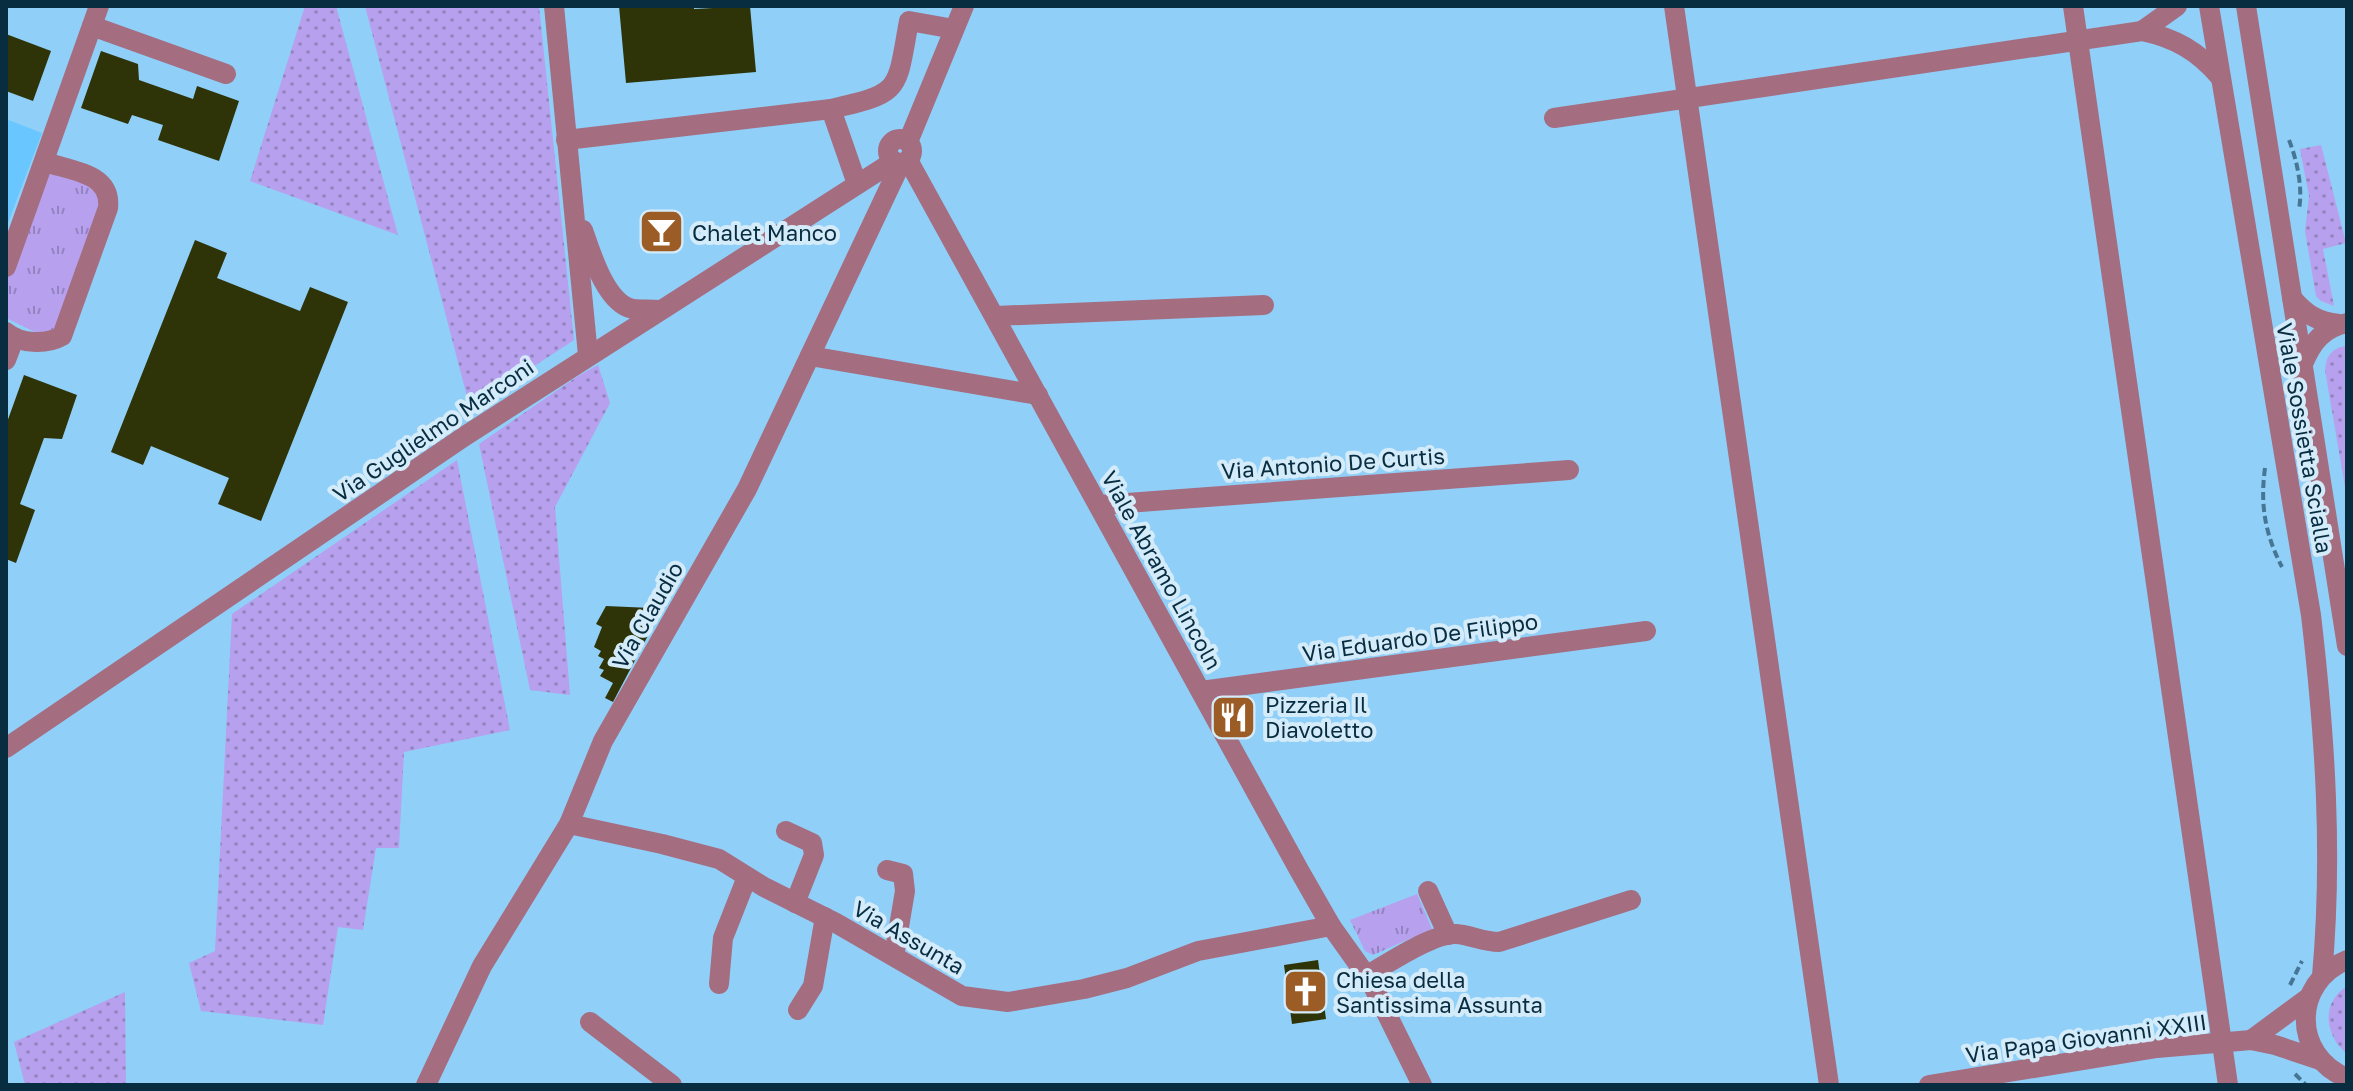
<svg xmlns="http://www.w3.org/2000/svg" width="2353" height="1091" font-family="'Golos Text',sans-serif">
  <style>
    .built { fill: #6ac6fe }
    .grass { fill: url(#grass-dots) }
    .park { fill: url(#park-tufts) }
    .building { fill: #2e3407 }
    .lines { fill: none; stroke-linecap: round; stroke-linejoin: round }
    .path { stroke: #467694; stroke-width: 4; stroke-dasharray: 8 4; stroke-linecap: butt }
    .minor { stroke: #a56d80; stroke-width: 20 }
    .labels { text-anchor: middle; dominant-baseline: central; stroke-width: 8; stroke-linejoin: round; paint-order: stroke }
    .poi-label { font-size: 22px; fill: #082c40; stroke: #d4ebfa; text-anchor: start }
    .street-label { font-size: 22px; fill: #082c40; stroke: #d4ebfa }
  </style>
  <defs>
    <pattern id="grass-dots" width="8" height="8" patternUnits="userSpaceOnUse" patternTransform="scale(2)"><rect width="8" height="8" fill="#b7a0ed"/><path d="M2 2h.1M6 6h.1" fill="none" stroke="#9383c1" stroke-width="1.8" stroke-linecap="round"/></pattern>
    <pattern id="park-tufts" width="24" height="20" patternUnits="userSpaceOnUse" patternTransform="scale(2)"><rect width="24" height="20" fill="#b7a0ed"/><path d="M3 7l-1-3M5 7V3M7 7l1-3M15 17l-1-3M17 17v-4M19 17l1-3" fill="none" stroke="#9383c1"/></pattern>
  </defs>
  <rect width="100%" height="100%" fill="#90cff8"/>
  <path class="built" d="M6,119L42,133L6,228Z"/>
  <g class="grass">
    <path d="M305,6H336L398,235L250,181Z"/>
    <path d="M365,6H539L574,340L470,408Z"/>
    <path d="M2321,145L2346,243L2323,249L2334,306L2321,301L2316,296L2305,231L2309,196L2300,149Z"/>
    <path d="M2345,346L2347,361V499L2325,370C2326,356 2331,349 2345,346Z"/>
    <path d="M598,365L610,403L555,507L570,695L530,690L479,444L578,376Z"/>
    <path d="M457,460L510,730L404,752L399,848H376L363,930L338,927L323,1025L201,1011L189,963L215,951L232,614Z"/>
    <path d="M2347,986V1054C2325,1036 2320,1003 2347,986Z"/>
    <path d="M125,992L126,1085H25L14,1042Z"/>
  </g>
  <g class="park">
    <path d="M46,157L109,197L53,341L6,318V271Z"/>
    <path d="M1417,894L1432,929L1373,955L1365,951L1350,920Z"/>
  </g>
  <g class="building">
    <path d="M619,6H694V9L750,6L756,72L626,83Z"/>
    <path d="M6,34L51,51L33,101L6,91Z"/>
    <path d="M101,51L138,64L139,80L193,99L197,86L239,101L219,161L158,140L163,125L132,115L128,124L81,108Z"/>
    <circle cx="657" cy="227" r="10"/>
    <path d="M195,240L227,253L217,278L300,311L310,287L348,302L261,521L218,504L229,478L151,446L143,465L111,452Z"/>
    <path d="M24,375L77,395L62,439L44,438L20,504L35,510L16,563L6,559V425Z"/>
    <path d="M606,606L651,608L653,626L613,702L605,698L613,683L600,676L604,670L599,668L604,659L598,656L601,651L594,647L602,627L596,624Z"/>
    <path d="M1318,960L1326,1019L1292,1024L1284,965Z"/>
  </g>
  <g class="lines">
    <g class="path">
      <path d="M2289,140C2297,160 2303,188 2299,209"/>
      <path d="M2265,468C2260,505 2265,534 2282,567"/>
      <path d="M2290,985L2302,961"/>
      <path d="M2295,1074L2306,1085"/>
    </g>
    <g class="minor">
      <path d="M554,6L588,355"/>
      <path d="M1674,6L1829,1085"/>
      <path d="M2073,6L2228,1085"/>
      <path d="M2209,6L2311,615C2325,735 2333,855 2322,976"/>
      <path d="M2246,6L2347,646"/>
      <path d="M92,26L226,74"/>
      <path d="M2142,31L2177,6"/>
      <path d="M831,109C903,93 896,91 909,21L954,29"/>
      <path d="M1554,118L2142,31C2175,38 2198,51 2220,77"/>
      <circle cx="900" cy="151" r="12"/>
      <path d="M566,140L831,109L857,184"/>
      <path d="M908,142L964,6"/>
      <path d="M908,160L1299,870L1331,926L1371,982L1422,1085"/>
      <path d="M583,230C591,253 606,304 633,309C641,310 651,309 659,310"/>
      <path d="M6,267L99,6"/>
      <path d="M2292,298C2306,314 2317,322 2339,324"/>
      <path d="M995,316L1264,305"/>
      <path d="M6,332C20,344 46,345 62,336L108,208C112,173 72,171 45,162"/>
      <path d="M810,356L1038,395"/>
      <path d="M6,360L14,339"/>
      <path d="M2303,364C2312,342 2323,328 2347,323"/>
      <path d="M1100,505L1569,470"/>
      <path d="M1201,691L1646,631"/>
      <path d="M6,748L465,436L894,161"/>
      <path d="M569,824L662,844L719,859L764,887L836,923L962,996L1008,1002L1084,989L1127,978L1198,951L1331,926"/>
      <path d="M786,831L812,843L814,855L795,903"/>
      <path d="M887,870L903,874L905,891L894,956"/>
      <path d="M1428,891L1448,935"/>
      <path d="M2347,960C2292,982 2292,1056 2347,1078"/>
      <path d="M1366,976C1387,964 1433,933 1456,934C1471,935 1483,942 1499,942L1631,900"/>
      <path d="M719,984L723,938L747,877"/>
      <path d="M798,1010L813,986L825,917"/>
      <path d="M590,1022L672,1085"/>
      <path d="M2251,1040L2308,998"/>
      <path d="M426,1085L482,966L569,824L603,741L747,489L901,163"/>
      <path d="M1929,1085L2157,1048L2251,1040L2275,1045L2320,1060"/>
    </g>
  </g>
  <defs>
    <symbol id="bar-square" viewBox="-11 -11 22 22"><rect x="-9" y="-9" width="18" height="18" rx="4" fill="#9c5c25" stroke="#d4ebfa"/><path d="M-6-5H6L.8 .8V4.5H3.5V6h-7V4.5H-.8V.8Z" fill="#fff"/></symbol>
    <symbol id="restaurant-square" viewBox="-11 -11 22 22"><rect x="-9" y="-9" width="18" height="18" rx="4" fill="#9c5c25" stroke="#d4ebfa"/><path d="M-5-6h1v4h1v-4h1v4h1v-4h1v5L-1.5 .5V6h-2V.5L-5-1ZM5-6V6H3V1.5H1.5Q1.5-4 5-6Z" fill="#fff"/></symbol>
    <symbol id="church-square" viewBox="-11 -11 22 22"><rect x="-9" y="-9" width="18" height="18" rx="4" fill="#9c5c25" stroke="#d4ebfa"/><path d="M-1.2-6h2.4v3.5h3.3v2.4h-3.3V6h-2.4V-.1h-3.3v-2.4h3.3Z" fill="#fff"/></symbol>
  </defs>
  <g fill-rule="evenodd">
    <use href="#bar-square" x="636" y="206" width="51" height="51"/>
    <use href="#restaurant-square" x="1208" y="692" width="51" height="51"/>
    <use href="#church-square" x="1280" y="966" width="51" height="51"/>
  </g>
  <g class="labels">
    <g class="poi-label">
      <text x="692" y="232">Chalet Manco</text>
      <text x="1265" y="704">Pizzeria Il<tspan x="1265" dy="25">Diavoletto</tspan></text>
      <text x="1336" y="979">Chiesa della<tspan x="1336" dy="25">Santissima Assunta</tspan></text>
    </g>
    <g class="street-label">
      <text transform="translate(433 430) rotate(-34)">Via Guglielmo Marconi</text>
      <text transform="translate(2305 438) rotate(80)">Viale Sossietta Scialla</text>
      <text transform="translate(1333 463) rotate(-4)">Via Antonio De Curtis</text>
      <text transform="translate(1162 570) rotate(61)">Viale Abramo Lincoln</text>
      <text transform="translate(647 615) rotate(-60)">Via Claudio</text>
      <text transform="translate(1420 637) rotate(-8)">Via Eduardo De Filippo</text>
      <text transform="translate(909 937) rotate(30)">Via Assunta</text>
      <text transform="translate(2086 1038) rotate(-8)">Via Papa Giovanni XXIII</text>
    </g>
  </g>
  <rect width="2353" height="1091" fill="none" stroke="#082c40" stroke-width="16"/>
</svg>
